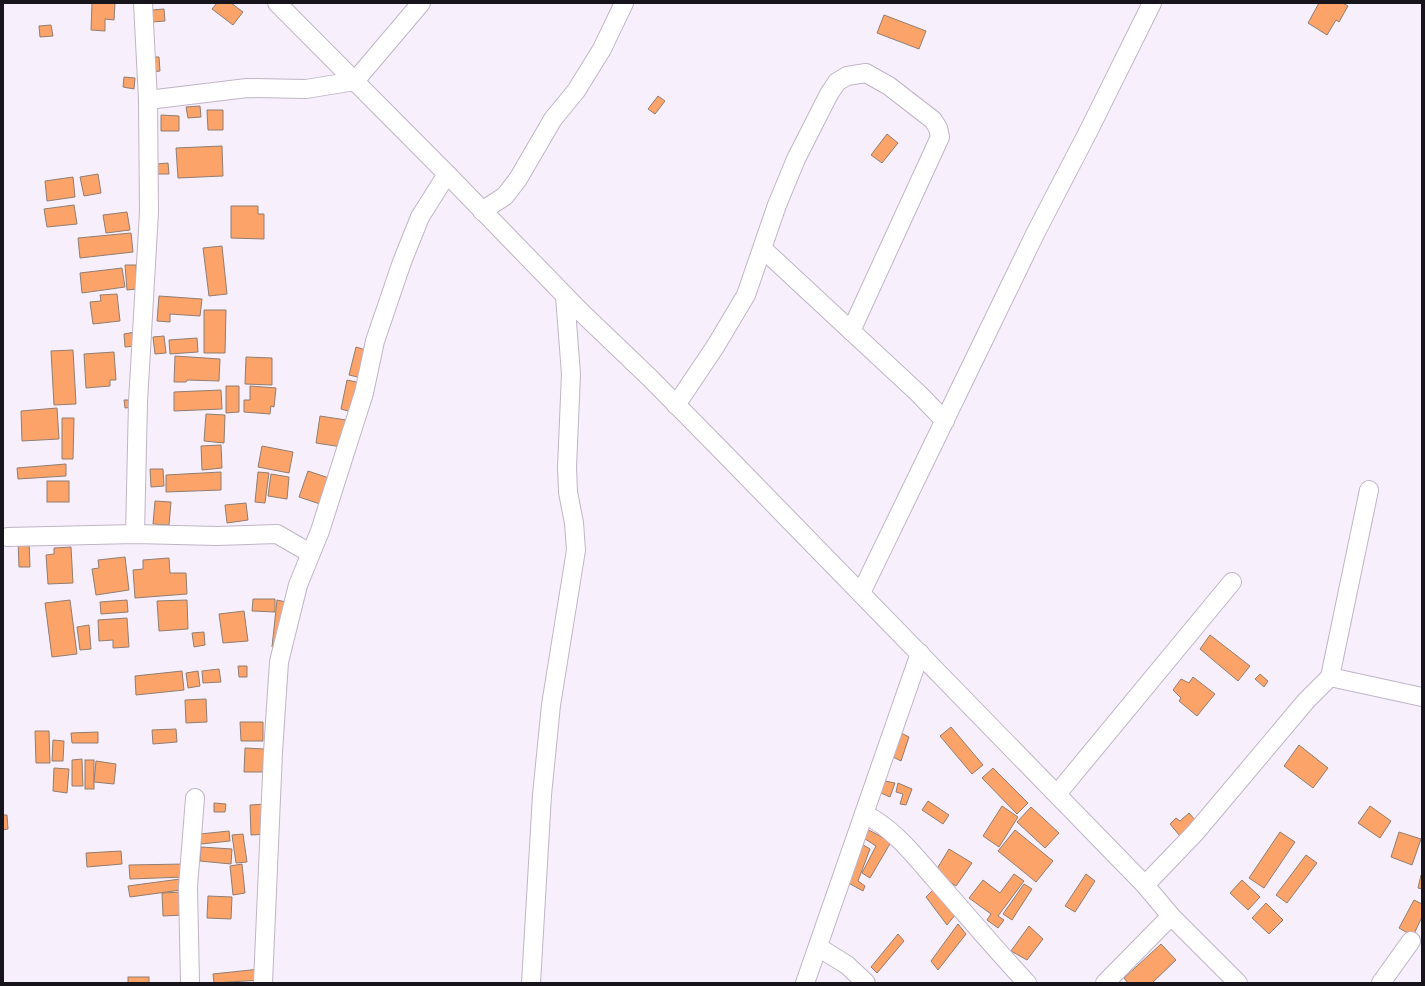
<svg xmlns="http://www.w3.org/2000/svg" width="1425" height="986" font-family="Merriweather,serif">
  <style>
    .building { fill: #fba369; stroke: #917d71 }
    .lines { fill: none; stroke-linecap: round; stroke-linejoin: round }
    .minor-casing { stroke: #c0b4c7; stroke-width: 20 }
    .minor { stroke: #fff; stroke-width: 18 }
  </style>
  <rect width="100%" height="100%" fill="#f7f0fc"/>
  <g class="building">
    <path d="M92,3H115L114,20L105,19V31L91,30Z"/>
    <path d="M217,3H231L243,12L233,25L212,9Z"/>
    <path d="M1319,3H1343L1348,6L1339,22L1336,20L1327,35L1308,23Z"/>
    <path d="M164,9L165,21L152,22V10Z"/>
    <path d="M884,15L926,31L919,49L877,33Z"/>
    <path d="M51,25L53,36L40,37L39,26Z"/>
    <path d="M150,57H159L160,71L151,72Z"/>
    <path d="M124,77L135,78L134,89L123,87Z"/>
    <path d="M658,96L665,101L655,114L648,109Z"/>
    <path d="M200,106L201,117L188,118L186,107Z"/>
    <path d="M207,110H223V130H208Z"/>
    <path d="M161,115L179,116V131H161Z"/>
    <path d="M887,134L898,143L882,163L871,155Z"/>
    <path d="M222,146L223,176L178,178L176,148Z"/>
    <path d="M168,163L169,174H157V164Z"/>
    <path d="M98,174L101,193L84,196L80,177Z"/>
    <path d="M73,177L75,197L47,201L45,181Z"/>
    <path d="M74,205L77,224L47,227L44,209Z"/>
    <path d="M231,206H258V214H264V239L231,238Z"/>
    <path d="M127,212L130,230L106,233L103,215Z"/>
    <path d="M131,233L133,252L80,258L78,238Z"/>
    <path d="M222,246L227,294L209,296L203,248Z"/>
    <path d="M125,265H136L137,289L127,290Z"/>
    <path d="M122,268L125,287L82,293L80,273Z"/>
    <path d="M117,294L120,321L93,324L90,302L101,301L100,295Z"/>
    <path d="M159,296L202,299L200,316L170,314V322L157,321Z"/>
    <path d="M204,310H226L225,353H204Z"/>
    <path d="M135,332L136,346L125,347L124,334Z"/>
    <path d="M164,336L166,353L155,354L153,337Z"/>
    <path d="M197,338L198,352L170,354L169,340Z"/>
    <path d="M356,347L369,351L362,378L349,375Z"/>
    <path d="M73,350L76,404L54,405L51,351Z"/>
    <path d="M114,352L116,380H110V386L86,388L84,354Z"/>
    <path d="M175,356L220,359L219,381L187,380L186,382H174Z"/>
    <path d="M246,357L272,358V385L245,384Z"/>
    <path d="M347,380L361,383L355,413L341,409Z"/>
    <path d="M226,386H239V412L226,413Z"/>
    <path d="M250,386L276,388L274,407L271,406L270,414L244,412V400H250Z"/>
    <path d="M221,390L222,409L174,411V392Z"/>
    <path d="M124,400H136V407L125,408Z"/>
    <path d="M57,408L59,439L22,441L21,411Z"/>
    <path d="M206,414L225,415L224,443L204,441Z"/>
    <path d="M320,416L346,420L342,447L316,443Z"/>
    <path d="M62,418H74L73,459H62Z"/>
    <path d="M221,445L222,468L202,470L201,446Z"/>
    <path d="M262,446L293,452L289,473L258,467Z"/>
    <path d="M66,464V476L18,479L17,468Z"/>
    <path d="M150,469H163L164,486L151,487Z"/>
    <path d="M308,471L329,478L320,504L299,497Z"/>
    <path d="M221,472V490L166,492V475Z"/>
    <path d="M258,472L269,473L265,503L255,502Z"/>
    <path d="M271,474L289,477L287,499L268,496Z"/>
    <rect x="47" y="481" width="22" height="21"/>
    <path d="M155,501L171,502L169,525L153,524Z"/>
    <path d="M246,503L248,520L227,523L225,505Z"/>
    <path d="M29,540L30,567H19L18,541Z"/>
    <path d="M71,547L73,583L48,584L46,555L54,554V548Z"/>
    <path d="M125,557L129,590L96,595L92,569L99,568L98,560Z"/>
    <path d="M169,558L170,573H186L187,594L135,598L133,570L143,569V560Z"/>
    <path d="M253,599H275V612L252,611Z"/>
    <path d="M70,600L77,654L52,657L45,603Z"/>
    <path d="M127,600L128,612L101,614L100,602Z"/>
    <path d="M187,600L188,629L159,631L157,601Z"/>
    <path d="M277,600L286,602L280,648L272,647Z"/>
    <path d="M244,611L248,641L223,643L219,614Z"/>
    <path d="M127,618L129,647L113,648V640L99,641L98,620Z"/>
    <path d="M89,625L91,649L80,650L77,627Z"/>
    <path d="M204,632L205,645L194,647L192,633Z"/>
    <path d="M1210,635L1250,666L1238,681L1200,649Z"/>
    <path d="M238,666H247V677H239Z"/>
    <path d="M219,669L221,682L203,683L202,671Z"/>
    <path d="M182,671L184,690L136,695L135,676Z"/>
    <path d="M198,671L200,686L188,688L186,673Z"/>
    <path d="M1260,674L1268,681L1264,687L1255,679Z"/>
    <path d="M1193,677L1215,694L1197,716L1179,701L1181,698L1173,690L1181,679L1189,683Z"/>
    <path d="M206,699L207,722L186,723L185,700Z"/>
    <path d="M240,722H263V741H241Z"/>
    <path d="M951,727L983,765L972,774L940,736Z"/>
    <path d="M176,729L177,742L153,744L152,730Z"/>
    <path d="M35,731H49L50,763H36Z"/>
    <path d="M98,732V743H72L71,733Z"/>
    <path d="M899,732L909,737L901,761L891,756Z"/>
    <path d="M53,740L64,741L63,761H52Z"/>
    <path d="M1299,745L1328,768L1313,788L1284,766Z"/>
    <path d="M245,748L264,749L263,772H244Z"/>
    <path d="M82,759L83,786H72V760Z"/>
    <rect x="85" y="760" width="9" height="29"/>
    <path d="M96,761L116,764L114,784L94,782Z"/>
    <path d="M54,768L69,769L67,793L53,791Z"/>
    <path d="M993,768L1028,803L1017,814L982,778Z"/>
    <path d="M885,781L895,783L890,797L881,793Z"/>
    <path d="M898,783L912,789L906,805L900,804L903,794L896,792Z"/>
    <path d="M928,801L949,815L943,824L922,810Z"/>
    <path d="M214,803L226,804L225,812H214Z"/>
    <path d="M266,804L268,834L251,835L250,805Z"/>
    <path d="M1002,806L1018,817L999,847L983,836Z"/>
    <path d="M1370,806L1391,821L1380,838L1358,823Z"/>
    <path d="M1031,807L1059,833L1045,848L1017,822Z"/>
    <path d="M1189,813L1195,820L1180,836L1170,824L1176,818L1180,821Z"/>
    <path d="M3,815H7L8,829L3,830Z"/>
    <path d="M865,828L891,842L870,878L862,873L876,846L862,837Z"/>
    <path d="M1015,830L1053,861L1036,882L998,851Z"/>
    <path d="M229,831L230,841L201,844L200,834Z"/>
    <path d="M1280,832L1295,842L1264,888L1249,878Z"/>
    <path d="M1399,832L1421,839L1412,865L1391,857Z"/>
    <path d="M243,834L247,862L236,863L232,835Z"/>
    <path d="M860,843L870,849L858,881L865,886L863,891L845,881Z"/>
    <path d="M201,847L232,849L231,864L200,861Z"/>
    <path d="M949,849L972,863L956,886L935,872Z"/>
    <path d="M121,851L122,864L87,867L86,853Z"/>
    <path d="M1306,855L1317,863L1287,903L1276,895Z"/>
    <path d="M184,864V877L130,879L129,865Z"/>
    <path d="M242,864L245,893L233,895L230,866Z"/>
    <path d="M1014,874L1024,881L998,916L1004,920L998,928L987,920L991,914L969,898L983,880L1000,893Z"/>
    <path d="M1086,874L1095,881L1075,912L1065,906Z"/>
    <path d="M1421,875H1422V889L1418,888Z"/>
    <path d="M180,879L181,890L130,897L128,886Z"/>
    <path d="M1242,880L1260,897L1248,910L1230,893Z"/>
    <path d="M1024,884L1032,889L1012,920L1003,914Z"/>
    <path d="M933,890L955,915L947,925L926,897Z"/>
    <path d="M182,892L183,915L163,916L162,893Z"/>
    <path d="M208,896L232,897L231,919L207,918Z"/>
    <path d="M1414,900L1422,904V917L1413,936L1399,928Z"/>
    <path d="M1266,903L1283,920L1269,934L1252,918Z"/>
    <path d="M958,924L966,934L938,970L931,961Z"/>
    <path d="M1029,926L1043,939L1027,960L1011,951Z"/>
    <path d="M898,934L904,941L877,973L871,967Z"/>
    <path d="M1161,944L1176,960L1152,983H1128L1124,978Z"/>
    <path d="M260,969L261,980L214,983L213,974Z"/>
    <rect x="128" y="977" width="21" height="6"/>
  </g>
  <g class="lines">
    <defs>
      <g id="minor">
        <path d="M277,3L447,174L580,311L649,377L720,449L1145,885L1171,916L1238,983"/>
        <path d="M148,100L247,88L306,89L355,81L421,3"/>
        <path d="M482,211L505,196L518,179L553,119L576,91L602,49L624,3"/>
        <path d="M763,249L919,394L945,421"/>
        <path d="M676,405L715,347L746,295L777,205L796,159L829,94L837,82L847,76L866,73L889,86L933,120L938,128L940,137L851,331"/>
        <path d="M135,534L138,402L149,212L148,100L143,3"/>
        <path d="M7,537L135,534L217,536L277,534L310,553"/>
        <path d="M861,593L1036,232L1088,132L1152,3"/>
        <path d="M1330,677L1369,490"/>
        <path d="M1057,794L1232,582"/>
        <path d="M864,814C892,827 914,855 934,878C965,913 995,949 1027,983"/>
        <path d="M1145,885L1195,833L1306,701L1330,677L1422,697"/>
        <path d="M818,947L847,965L866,983"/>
        <path d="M190,983L188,887L195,798"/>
        <path d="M263,983L273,752L279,662L298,585L320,531L364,393L375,341L402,262L420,217L447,174"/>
        <path d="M531,983L542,795L551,705L576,550L574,523L568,492L567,467L571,374L565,296"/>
        <path d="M805,983L920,653"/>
        <path d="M1105,983L1171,916"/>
        <path d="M1381,983L1411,941"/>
      </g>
    </defs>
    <use href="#minor" class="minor-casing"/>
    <use href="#minor" class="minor"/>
  </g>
  <rect width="1425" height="986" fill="none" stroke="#18141b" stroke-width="8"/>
</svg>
